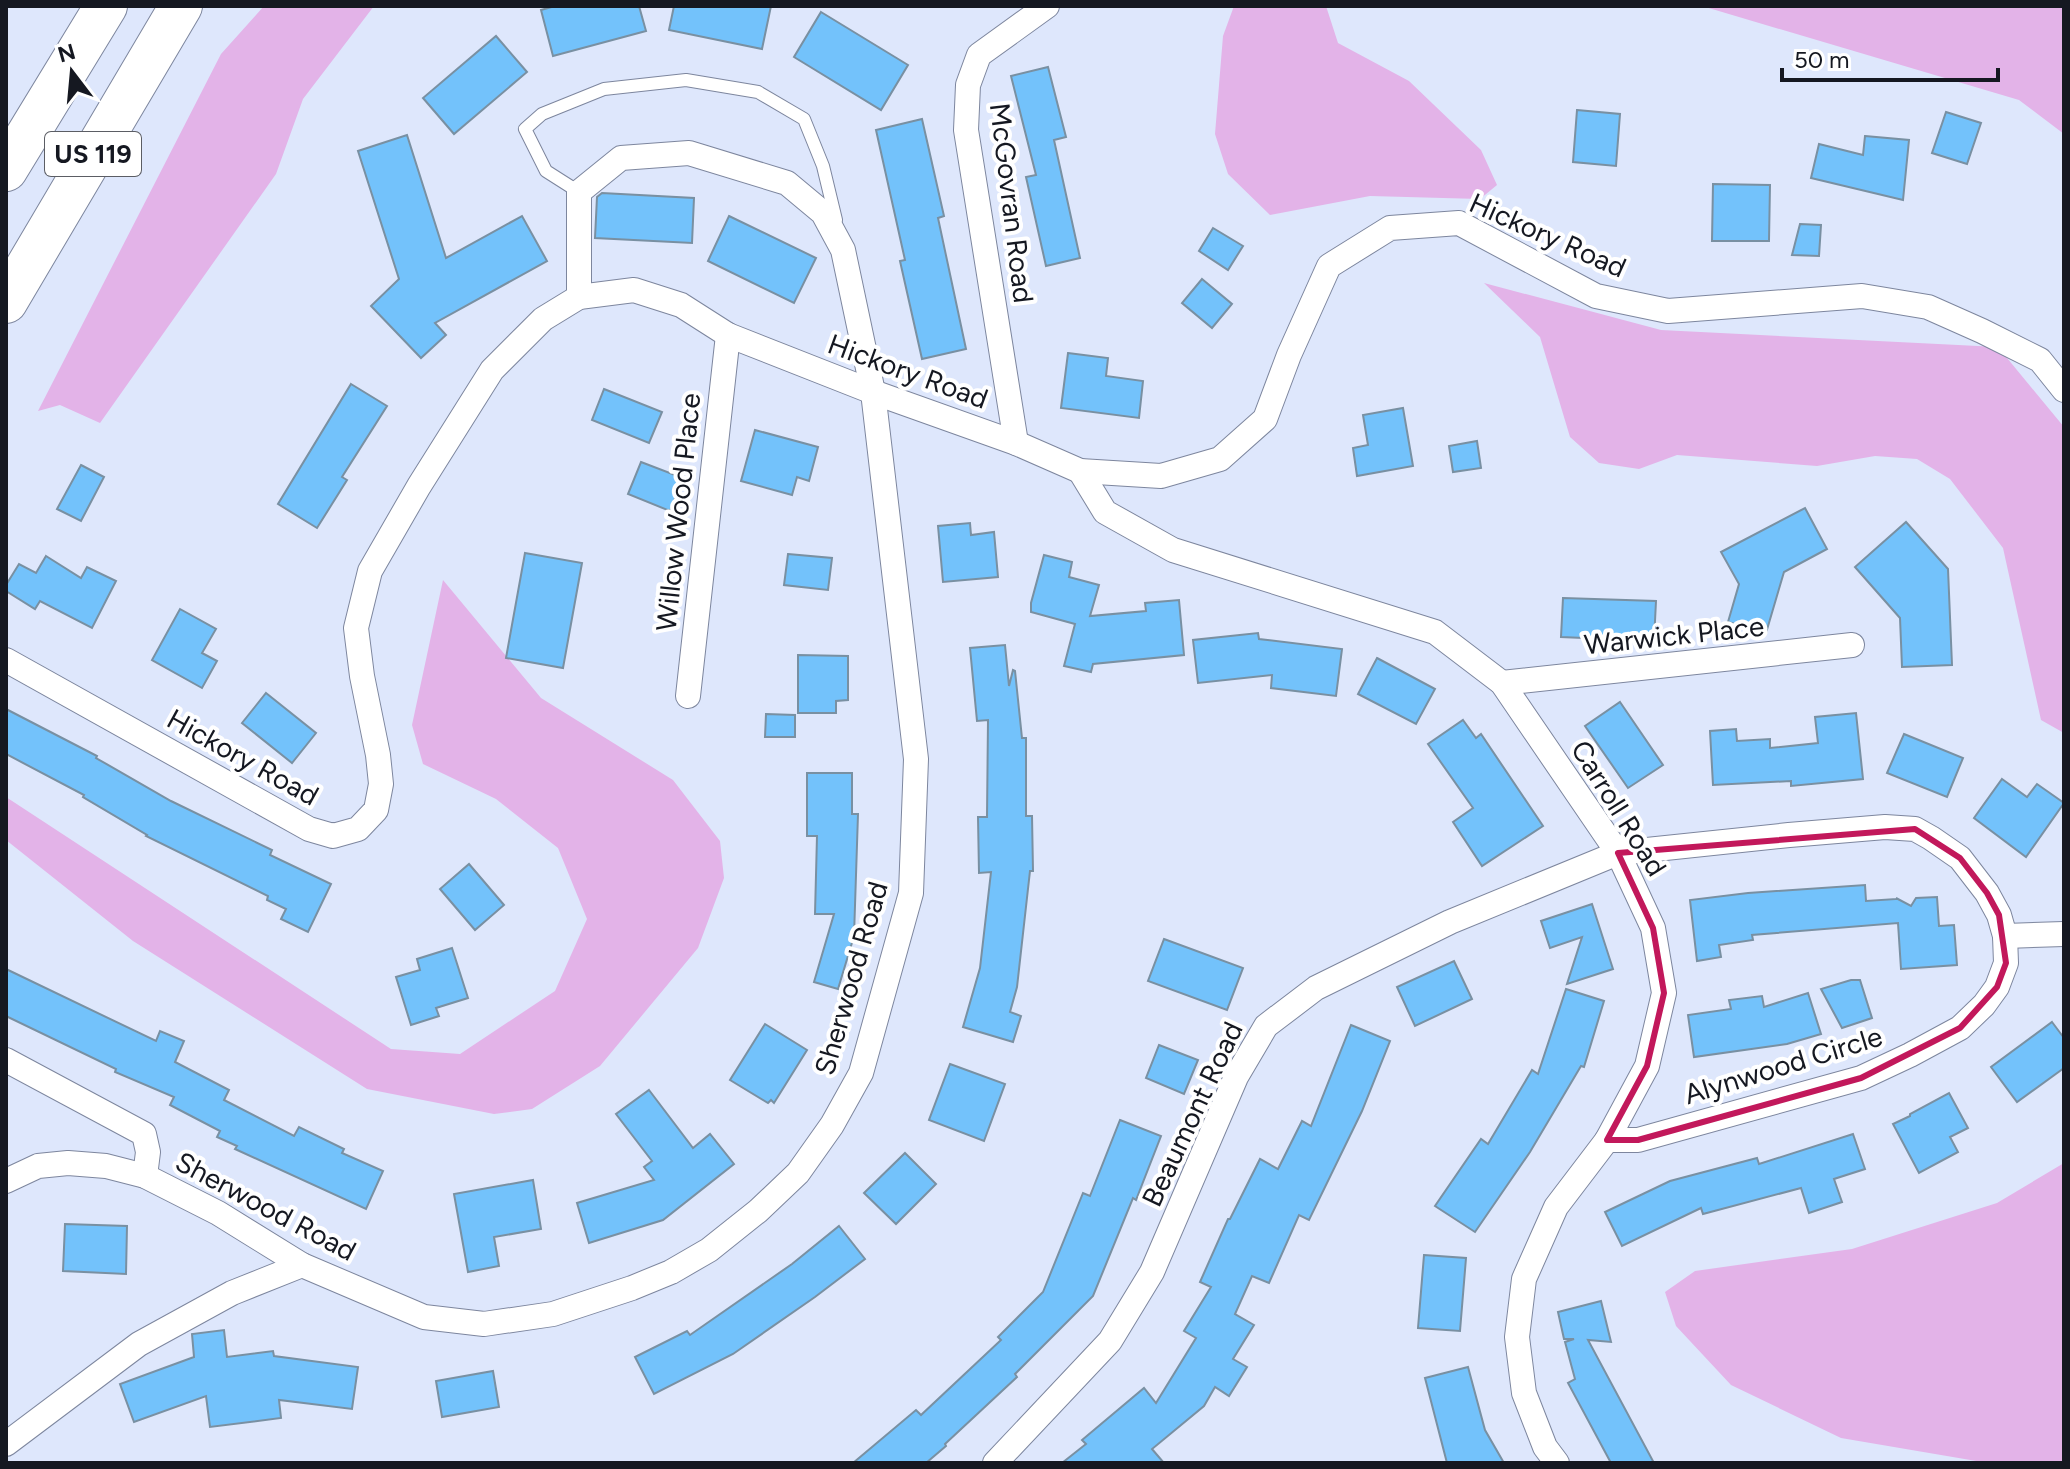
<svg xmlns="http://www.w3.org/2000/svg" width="2070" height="1469" font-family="Figtree,sans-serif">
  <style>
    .green { fill: #e3b3e8 }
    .building { fill: #73c2fb; stroke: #7990a2; stroke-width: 2 }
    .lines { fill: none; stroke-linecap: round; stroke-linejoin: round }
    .lane-casing { stroke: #7d869e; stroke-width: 14 }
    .street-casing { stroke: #7d869e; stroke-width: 26 }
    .highway-casing { stroke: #7d869e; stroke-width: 44 }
    .lane { stroke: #fff; stroke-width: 12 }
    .street { stroke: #fff; stroke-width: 24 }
    .highway { stroke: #fff; stroke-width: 42 }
    .marked { fill: none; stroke: #c2185b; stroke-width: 6; stroke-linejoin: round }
    .labels { text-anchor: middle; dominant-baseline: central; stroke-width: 8; stroke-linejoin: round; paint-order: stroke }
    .shield { fill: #fff; stroke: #5b5d64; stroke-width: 2 }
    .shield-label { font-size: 26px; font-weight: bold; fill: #151821 }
    .street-label { font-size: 28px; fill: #151821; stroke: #fff }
  </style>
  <rect width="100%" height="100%" fill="#dee7fc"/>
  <g class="green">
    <path d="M264,6H374L303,99L276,174L100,423L60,405L38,411L221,54Z"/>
    <path d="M1234,6H1326L1338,43L1409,81L1481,150L1497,185L1480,199L1370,196L1270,215L1228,174L1215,134L1223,36Z"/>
    <path d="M1702,6H2064V134L2019,100Z"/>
    <path d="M1484,283L1661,330L1998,347L2064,427V733L2041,720L2003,548L1950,479L1917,459L1875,456L1817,466L1677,455L1639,469L1599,463L1570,437L1540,337Z"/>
    <path d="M443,580L541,698L673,780L720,841L724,878L698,948L600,1066L532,1109L494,1114L367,1089L133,941L6,840V797L391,1049L460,1054L555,991L587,919L558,848L496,799L423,764L412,725Z"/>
    <path d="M2064,1163V1463H1988L1841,1438L1731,1385L1676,1326L1665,1292L1695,1271L1852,1249L1997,1203Z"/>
  </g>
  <g class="building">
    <path d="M555,6H639L646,31L553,56L541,10Z"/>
    <path d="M674,6H771L762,49L669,30Z"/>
    <path d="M821,12L908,65L881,110L794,57Z"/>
    <path d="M496,36L527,72L454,134L423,98Z"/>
    <path d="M1048,67L1066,137L1054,140L1080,258L1046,266L1026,177L1036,175L1011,76Z"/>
    <path d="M1577,110L1620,114L1616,166L1573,162Z"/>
    <path d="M1946,112L1981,123L1967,164L1932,153Z"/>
    <path d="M922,119L944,216L938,218L966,349L922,359L900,261L905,260L876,130Z"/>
    <path d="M407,135L446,258L522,216L547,261L435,323L446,335L421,358L371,306L399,279L358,151Z"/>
    <path d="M1865,136L1909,140L1903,200L1811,178L1819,144L1863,155Z"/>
    <path d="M1713,184L1770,185L1769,241H1712Z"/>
    <path d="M602,193L694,198L692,243L595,238L597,197Z"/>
    <path d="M729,216L816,258L794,303L708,261Z"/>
    <path d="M1800,224L1821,225L1819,256L1792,255Z"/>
    <path d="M1213,228L1243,246L1228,270L1199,251Z"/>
    <path d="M1202,279L1232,304L1212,328L1182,303Z"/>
    <path d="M1068,353L1108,358L1106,376L1143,381L1139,418L1061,408Z"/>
    <path d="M351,384L387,406L342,477L347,480L317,528L278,504Z"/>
    <path d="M604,389L662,412L649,443L592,420Z"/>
    <path d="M1403,408L1413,466L1357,476L1353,448L1368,445L1363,415Z"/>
    <path d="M755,430L818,447L809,481L797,477L792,495L741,481Z"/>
    <path d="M1477,441L1481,468L1453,472L1449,446Z"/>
    <path d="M641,462L683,478L670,511L628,494Z"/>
    <path d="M81,465L104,477L81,521L57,509Z"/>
    <path d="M1805,508L1827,549L1784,572L1766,633L1728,622L1739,584L1721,552Z"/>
    <path d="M1906,522L1948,569L1952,665L1902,667L1900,618L1855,567Z"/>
    <path d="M970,523L971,535L994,532L998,577L943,582L938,526Z"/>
    <path d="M525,553L582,563L563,668L506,658Z"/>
    <path d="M788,554L832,558L828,590L784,585Z"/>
    <path d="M1044,555L1072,562L1069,577L1099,585L1090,616L1146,611L1145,603L1179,600L1184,655L1093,664L1091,672L1064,666L1075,624L1031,612V603Z"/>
    <path d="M46,556L81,578L87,567L116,581L92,628L40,601L35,609L6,591V585L19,564L36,573Z"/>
    <path d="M1563,598L1656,601L1654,641L1561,637Z"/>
    <path d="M180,609L216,629L202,653L217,661L202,688L152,660Z"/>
    <path d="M1258,633L1259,639L1342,649L1336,696L1271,688L1272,675L1198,683L1193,640Z"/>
    <path d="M1005,645L1009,686L1013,670L1015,671L1022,738H1026V816H1032L1033,871H1030L1017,987L1010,1012L1021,1016L1013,1042L963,1027L980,968L991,872L979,873L978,817H987L988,720L977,721L970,648Z"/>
    <path d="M798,655L848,656V700L836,701V713H798Z"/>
    <path d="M1377,658L1435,689L1416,724L1358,694Z"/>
    <path d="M266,693L316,733L292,763L242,723Z"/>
    <path d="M1620,702L1663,765L1628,788L1585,726Z"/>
    <path d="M6,709L97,756L96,758L171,801L272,850L270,855L331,884L308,932L281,919L286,909L267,900L268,896L146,836L147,835L83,797L84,795L6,754Z"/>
    <path d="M1856,713L1863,779L1791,786V781L1713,785L1710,731L1736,729L1737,741L1770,739V748L1818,743L1815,717Z"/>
    <path d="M766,714L795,715V737H765Z"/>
    <path d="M1463,720L1476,738L1481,734L1543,826L1482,866L1453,822L1473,808L1428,744Z"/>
    <path d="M1904,734L1963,758L1947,797L1887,773Z"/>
    <path d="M807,773H852V814H858L854,936L838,989L814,982L834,914H815L817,836H807Z"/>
    <path d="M2002,779L2027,797L2037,784L2064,803L2026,857L1974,818Z"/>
    <path d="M469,864L504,905L475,930L440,889Z"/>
    <path d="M1865,885L1866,901L1897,899L1896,898L1911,906L1916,898L1937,897L1939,926L1954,925L1957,965L1901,969L1898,923L1752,935L1753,940L1719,945L1721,957L1697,961L1690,900L1748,893Z"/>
    <path d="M1592,904L1613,969L1567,984L1582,937L1550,948L1541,921Z"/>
    <path d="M1164,939L1243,968L1227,1010L1148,981Z"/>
    <path d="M452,948L468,998L436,1008L439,1016L411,1025L396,977L420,970L417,959Z"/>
    <path d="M1454,961L1472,999L1415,1026L1397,987Z"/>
    <path d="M6,969L156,1041L160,1031L184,1041L175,1062L229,1090L224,1100L294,1136L299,1127L344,1149L342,1153L383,1171L366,1209L235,1149L237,1146L217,1137L220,1131L170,1105L174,1097L115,1072L116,1069L6,1016Z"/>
    <path d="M1851,980H1860L1872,1018L1842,1028L1821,989Z"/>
    <path d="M1566,989L1604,1001L1584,1067L1581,1066L1530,1152L1475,1232L1435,1206L1481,1139L1488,1144L1532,1070L1538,1074Z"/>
    <path d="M1808,993L1821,1034L1787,1044L1694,1057L1688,1015L1731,1009L1729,1000L1762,996L1764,1007Z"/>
    <path d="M2052,1022L2064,1038V1068L2017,1102L1991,1067Z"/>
    <path d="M765,1024L807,1050L774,1103L771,1100L768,1103L730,1080Z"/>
    <path d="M1351,1025L1390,1041L1362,1111L1309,1220L1299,1215L1269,1283L1252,1276L1235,1314L1254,1325L1233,1359L1247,1367L1229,1396L1215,1387L1204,1406L1152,1449L1164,1463H1062L1086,1444L1082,1440L1144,1388L1156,1403L1196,1338L1184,1331L1211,1287L1200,1282L1228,1219H1230L1260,1159L1278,1169L1302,1121L1311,1126Z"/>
    <path d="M1159,1045L1198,1060L1184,1094L1146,1078Z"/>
    <path d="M950,1064L1005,1084L984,1141L929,1120Z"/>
    <path d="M649,1090L693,1148L710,1134L734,1164L663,1220L589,1243L577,1203L654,1180L644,1167L652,1161L616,1114Z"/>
    <path d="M1949,1093L1968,1128L1950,1137L1958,1152L1919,1173L1893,1124L1910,1116V1114Z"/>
    <path d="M1120,1120L1161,1136L1136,1200L1133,1198L1093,1296L1015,1374L1017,1377L945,1444L946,1446L926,1463H853L916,1410L921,1415L1001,1340L998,1337L1043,1292L1083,1193L1090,1196Z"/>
    <path d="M1853,1134L1865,1169L1834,1179L1842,1202L1809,1213L1801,1188L1703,1214L1701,1208L1622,1246L1605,1212L1670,1181L1757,1158L1759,1164Z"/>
    <path d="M905,1153L936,1184L896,1224L864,1193Z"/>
    <path d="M533,1180L541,1229L494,1237L499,1266L468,1272L454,1194Z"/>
    <path d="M65,1224L127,1226L126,1274L63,1271Z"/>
    <path d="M839,1226L865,1259L815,1297L733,1354L654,1394L635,1357L687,1331L690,1335L792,1264Z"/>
    <path d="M1424,1255L1466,1258L1460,1331L1418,1328Z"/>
    <path d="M1601,1301L1611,1342L1588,1340L1654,1463H1611L1568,1383L1575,1379L1565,1342L1574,1339H1564L1558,1312Z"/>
    <path d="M224,1330L227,1357L273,1351L274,1356L358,1367L352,1409L279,1400L281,1418L210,1427L206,1396L134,1422L120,1384L194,1357L192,1334Z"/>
    <path d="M1468,1367L1485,1430L1504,1463H1447L1425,1378Z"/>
    <path d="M493,1371L499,1407L442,1417L436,1381Z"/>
  </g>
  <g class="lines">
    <defs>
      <path id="lane" d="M579,192L546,171L525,129L542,114L604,89L686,80L758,92L804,119L823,166L836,220"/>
      <g id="street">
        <path d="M1016,443L966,130L968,85L979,55L1047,6"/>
        <path d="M1080,471L1105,512L1173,550L1435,632L1502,683L1618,853L1653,928L1664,993L1647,1066L1607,1140L1556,1207L1524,1279L1517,1337L1524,1393L1545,1447L1557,1463"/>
        <path d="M6,660L309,829L333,836L358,829L376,810L381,784L378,755L362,676L356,628L370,571L419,486L492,370L543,319L579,297L634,290L681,305L728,335L873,392L1016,443L1080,471L1161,476L1220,459L1265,419L1289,355L1329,266L1390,228L1459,223L1596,296L1668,311L1862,296L1928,307L1982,331L2040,360L2064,390"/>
        <path d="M1502,683L1852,645"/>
        <path d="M688,696L728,335"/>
        <path d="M2005,936L2064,934"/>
        <path d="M6,1060L144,1134L148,1152L145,1176"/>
        <path d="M6,1181L38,1166L68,1163L106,1166L145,1176L218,1213L302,1265L424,1317L484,1324L553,1314L632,1288L671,1272L709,1250L758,1211L798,1173L832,1125L861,1073L911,893L916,759L873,392L843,250L823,213L787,183L689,153L621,158L579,192V297"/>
        <path d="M6,1444L139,1344L232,1293L302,1265"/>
        <path d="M995,1463L1110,1341L1152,1272L1236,1077L1266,1026L1316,988L1450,922L1618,853L1789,835L1885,827L1915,829L1931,838L1960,858L1987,893L1999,915L2005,936L2006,963L1997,987L1984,1005L1960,1028L1910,1055L1861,1078L1638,1140H1607"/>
      </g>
      <g id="highway">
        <path d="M6,170L106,6"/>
        <path d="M6,302L181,6"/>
      </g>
    </defs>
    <use href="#lane" class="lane-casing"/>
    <use href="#street" class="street-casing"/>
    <use href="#highway" class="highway-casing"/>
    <use href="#lane" class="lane"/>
    <use href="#street" class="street"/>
    <use href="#highway" class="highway"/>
  </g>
  <path class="marked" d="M1915,829L1960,858L1987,893L1999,915L2006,963L1997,987L1960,1028L1861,1078L1638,1140H1607L1647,1066L1664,993L1653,928L1618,853Z"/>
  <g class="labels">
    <rect class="shield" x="45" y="132" width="96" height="44" rx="6"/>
    <g class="shield-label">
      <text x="93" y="154">US 119</text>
    </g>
    <g class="street-label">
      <text transform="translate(1012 203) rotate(83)">McGovran Road</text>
      <text transform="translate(1548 235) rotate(24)">Hickory Road</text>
      <text transform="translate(908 371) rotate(20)">Hickory Road</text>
      <text transform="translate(678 512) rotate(-84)">Willow Wood Place</text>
      <text transform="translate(1674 635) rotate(-6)">Warwick Place</text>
      <text transform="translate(243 757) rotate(29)">Hickory Road</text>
      <text transform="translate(1619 808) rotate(58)">Carroll Road</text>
      <text transform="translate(851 978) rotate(-74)">Sherwood Road</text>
      <text transform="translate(1783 1065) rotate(-17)">Alynwood Circle</text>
      <text transform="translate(1192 1114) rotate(-65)">Beaumont Road</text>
      <text transform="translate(266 1206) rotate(28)">Sherwood Road</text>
    </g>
  </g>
  <rect width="2070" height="1469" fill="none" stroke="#151821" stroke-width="16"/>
  <g transform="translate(72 72) rotate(344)" stroke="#ffffff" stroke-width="6" paint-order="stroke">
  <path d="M0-6L14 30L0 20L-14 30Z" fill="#151821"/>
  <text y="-12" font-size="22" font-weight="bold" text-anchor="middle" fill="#151821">N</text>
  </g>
  <path d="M1782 68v12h216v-12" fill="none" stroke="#151821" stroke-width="4"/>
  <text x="1794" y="68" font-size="24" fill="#151821" stroke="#ffffff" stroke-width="6" paint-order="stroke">50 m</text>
</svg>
